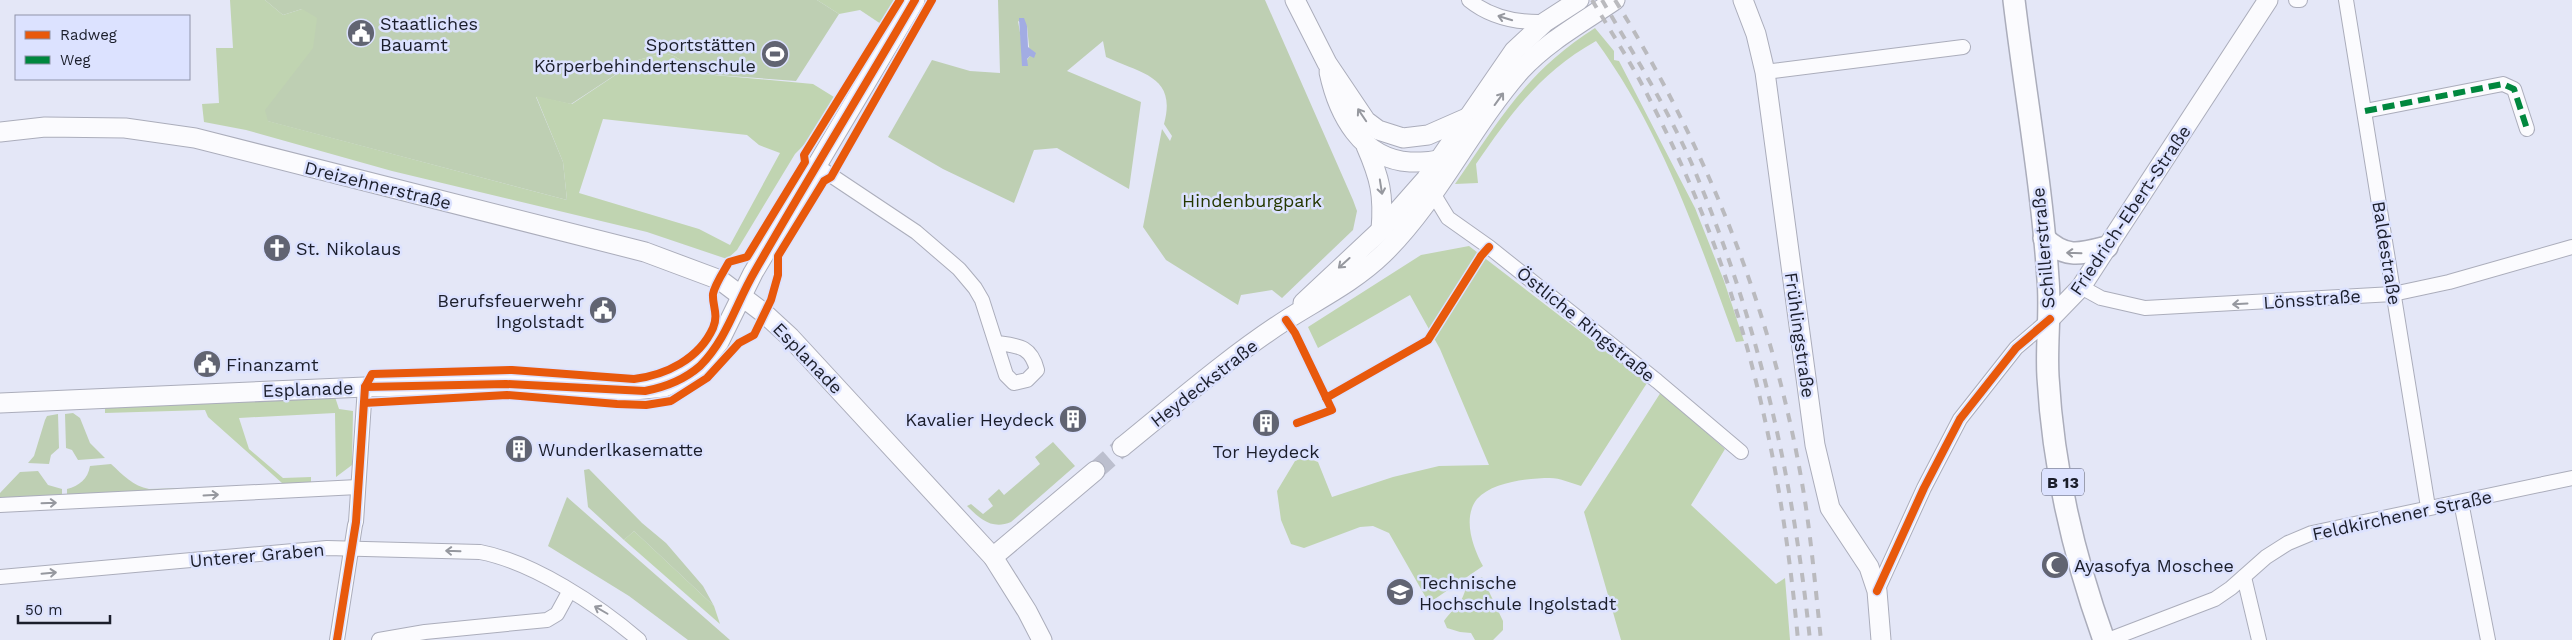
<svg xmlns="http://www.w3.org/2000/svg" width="2572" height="640" font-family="'Work Sans',sans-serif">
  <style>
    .green { fill: #becfb3; fill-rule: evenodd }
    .forest { fill: #c0d4b1; fill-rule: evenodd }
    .water { fill: #a2ace3 }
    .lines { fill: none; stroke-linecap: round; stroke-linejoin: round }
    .secondary-tunnel { stroke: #bcbfce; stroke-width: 19; stroke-dasharray: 19 9; stroke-linecap: butt }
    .street-casing { stroke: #abadbb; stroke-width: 16 }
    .secondary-casing { stroke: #abadbb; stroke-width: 21 }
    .primary-casing { stroke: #abadbb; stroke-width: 24 }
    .street { stroke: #fbfbfe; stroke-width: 14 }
    .secondary { stroke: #fbfbfe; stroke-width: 19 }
    .primary { stroke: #fbfbfe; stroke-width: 21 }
    .rail { stroke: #bababe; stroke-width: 4; stroke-dasharray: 9 9; stroke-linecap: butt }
    .quiet { stroke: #00873e; stroke-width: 6; stroke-dasharray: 12 6; stroke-linecap: butt }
    .cycleway-casing { stroke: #dce2ff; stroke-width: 11 }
    .cycleway { stroke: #e8590c; stroke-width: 8 }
    .oneway { stroke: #96989f }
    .labels { text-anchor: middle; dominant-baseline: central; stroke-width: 5; stroke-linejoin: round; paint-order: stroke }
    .shield { fill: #dce2ff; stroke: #55596b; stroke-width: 1 }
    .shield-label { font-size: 16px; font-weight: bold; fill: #1b1e2b }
    .poi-label { font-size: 18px; fill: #1b1e2b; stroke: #dce2ff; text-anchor: start }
    .street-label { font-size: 18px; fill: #1b1e2b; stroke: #dce2ff }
    .park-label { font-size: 18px; fill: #243700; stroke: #dce2ff }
  </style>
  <rect width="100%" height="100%" fill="#e4e7f7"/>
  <g class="green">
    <path d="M265,0H817L839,14L796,81L703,74L674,56L664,53L638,60L571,104L536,97L563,162L567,200L267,121L264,110L282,85L302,9L283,15Z"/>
    <path d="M998,0H1265L1353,200L1357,211L1353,230L1282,298L1272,290L1241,295L1238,305L1166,260L1143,227L1162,129L1170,141L1172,136L1164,124C1177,76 1142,74 1106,57L1103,41L1067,71L1141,102L1129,189L1057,148L1034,150L1014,203L943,169L888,137L932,60L970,71L1000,73ZM1018,21L1027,26L1030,56L1022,66V44Z"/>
    <path d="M73,413L80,418L90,443L105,458L78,460L72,450L66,448L65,414Z"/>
    <path d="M58,414L59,448L51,455L49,464L28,463L34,456L45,420L47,416Z"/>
    <path d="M1053,442L1075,466L1011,522C992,530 980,519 967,506L971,504L983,514L993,506L988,499L999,489L1004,495L1040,464L1035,457Z"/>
    <path d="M111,464C123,475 133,486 149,489L254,486L67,497V489C79,486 88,479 90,466Z"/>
    <path d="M589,469L642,523L666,543L703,586L714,606L634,531L624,540L588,507L584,470Z"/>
    <path d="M38,471L48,485L62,489V497L0,500V493L20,472Z"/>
    <path d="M567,497L722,633L730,640H688L629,596L548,546Z"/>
  </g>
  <g class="forest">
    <path d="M230,0H265L283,15L302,9L317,18L313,48L265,110L268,121L567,200L563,162L536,96L572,104L638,60L664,53L674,56L703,74L813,84L834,97C827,118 811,139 795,154L737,250L727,259L647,232L392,171L246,130L204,122L202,104L219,103L216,48H233ZM603,119L747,135L759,145L780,153L730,245L699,229L579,193Z"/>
    <path d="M817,0H898L888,17L881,24L860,10L839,14Z"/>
    <path d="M1595,28L1614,51V60L1619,61L1695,208L1724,281L1744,341L1736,342C1698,238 1662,131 1596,41C1541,72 1511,113 1476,164L1478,183L1455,184C1500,119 1526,72 1595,28Z"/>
    <path d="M1469,246L1647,383L1581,486C1571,483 1560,478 1550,478C1529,478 1492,482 1477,499C1462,518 1473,548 1483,566L1429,603L1389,533L1373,526L1360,527L1304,548L1291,544L1281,520L1277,491L1295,461L1305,457L1318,462L1332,497L1393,477L1439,466L1489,465L1440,349L1410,295L1318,348L1308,327L1421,255Z"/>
    <path d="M1661,392L1725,449L1691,505L1776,584L1785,578L1790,640H1621L1584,512Z"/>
    <path d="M335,397L339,409L353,411L352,465L336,477L335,413L239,418L249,449L283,478L311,477V484L282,483L208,417L205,410L105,413V407Z"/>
    <path d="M634,531L714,606L720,624L624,540Z"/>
    <path d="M1482,577L1503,621V630L1493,640H1475L1471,633L1460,632L1447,628L1444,621C1454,607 1462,605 1466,587Z"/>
  </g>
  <path class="water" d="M1019,18H1024L1027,26L1028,47L1036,53L1034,58L1030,56L1027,59L1028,66H1022Z"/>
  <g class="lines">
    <path class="secondary-tunnel" d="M1095,471L1122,447"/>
    <defs>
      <g id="street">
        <path d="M1469,0C1491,18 1517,23 1545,22"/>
        <path d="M2296,0H2300"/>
        <path d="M2346,0L2428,507"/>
        <path d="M1765,72L1963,47"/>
        <path d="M2365,111L2503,84L2514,89L2527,129"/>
        <path d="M817,166L916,232L959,269L975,288L982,300L1006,375L1014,383L1027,380L1037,370C1031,346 1019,346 997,343"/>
        <path d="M1434,195L1448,218L1489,247L1657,381L1741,452"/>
        <path d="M2081,287L2101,298L2145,308L2393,294L2449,282L2572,247"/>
        <path d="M2461,502L2488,640"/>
        <path d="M0,505L358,487"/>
        <path d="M356,522L365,387"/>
        <path d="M0,577L327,548L480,552C533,562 598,605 639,640"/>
        <path d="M2244,577L2259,640"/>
        <path d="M1877,591L1924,488L1960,419L2016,348L2050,319"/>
        <path d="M337,640L355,525"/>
        <path d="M379,640L425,632L547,620L557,614L569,592"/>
        <path d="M2108,640L2215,599L2231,588L2266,557L2288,543L2312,533L2572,478"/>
      </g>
      <g id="secondary">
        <path d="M1295,0L1327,63L1366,121L1378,130L1403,138L1428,135L1469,117"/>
        <path d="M1743,0L1756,34L1765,72L1815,445L1830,508L1869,567L1877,591L1881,640"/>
        <path d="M1329,72C1338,114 1361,159 1410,162C1423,162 1436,162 1447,157"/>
        <path d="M0,132L45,127L125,128L195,138L645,252L720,280L765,314L790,337L993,557L1027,611L1042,640"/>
        <path d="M1366,146C1380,178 1384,195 1381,230"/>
        <path d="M1303,303L1381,230L1426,179L1514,51L1545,22L1579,0"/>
        <path d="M2050,319L2081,287L2268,0"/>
        <path d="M0,403L365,387L506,384L624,391L664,387L682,379L699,367L719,342L753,273L915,0"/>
        <path d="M1122,447C1174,405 1230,356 1286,320C1319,299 1354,282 1383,254C1438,200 1470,128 1521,70C1548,41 1583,22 1615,0"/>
        <path d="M993,557L1095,471"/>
      </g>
      <g id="primary">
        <path d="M2014,0C2025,93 2042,185 2048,279C2051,311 2046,344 2048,377C2053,465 2074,557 2104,640"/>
        <path d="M2044,238C2066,259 2080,254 2107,247"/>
      </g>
    </defs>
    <use href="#street" class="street-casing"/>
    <use href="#secondary" class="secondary-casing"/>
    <use href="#primary" class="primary-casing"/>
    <use href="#street" class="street"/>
    <use href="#secondary" class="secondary"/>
    <use href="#primary" class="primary"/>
    <g class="rail">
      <path d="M1592,0C1611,32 1632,64 1649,98C1740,272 1780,446 1798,640"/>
      <path d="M1602,0C1633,53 1666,106 1691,162C1758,319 1792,471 1810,640"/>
      <path d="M1615,0C1710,153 1777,323 1805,501C1812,547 1816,594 1821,640"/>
    </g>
    <path class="quiet" d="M2365,111L2503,84L2514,89L2527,129"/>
    <defs>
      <g id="cycleway">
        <path d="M1286,320L1295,333L1332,410L1297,423"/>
        <path d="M365,387L506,384L645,391C666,387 684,380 700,366C727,339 736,303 755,271C807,180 862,91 915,0"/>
        <path d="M1326,398L1428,340L1481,256L1489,247"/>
        <path d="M364,403L507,395L617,404L646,405L671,401L707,378L739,343L754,335L771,300L778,275V256L824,181L831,177L932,0"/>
        <path d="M1877,591L1924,488L1960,419L2016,348L2050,319"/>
        <path d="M337,640L356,522L365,387L372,374L512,370L634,379C666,375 699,359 713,328C719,314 712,305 713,294C715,284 724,271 729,262L747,257L805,162L804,155L900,0"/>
      </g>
    </defs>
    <use href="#cycleway" class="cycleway-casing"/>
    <use href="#cycleway" class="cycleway"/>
  </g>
  <defs><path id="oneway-shaft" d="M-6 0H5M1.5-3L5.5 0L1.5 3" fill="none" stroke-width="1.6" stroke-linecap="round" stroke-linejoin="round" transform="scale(1.25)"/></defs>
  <g class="oneway">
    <use href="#oneway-shaft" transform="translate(1505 18) rotate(-163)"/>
    <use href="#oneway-shaft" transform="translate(1499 99) rotate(-54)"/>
    <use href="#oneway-shaft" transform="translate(1362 115) rotate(-124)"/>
    <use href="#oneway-shaft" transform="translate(1381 187) rotate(81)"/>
    <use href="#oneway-shaft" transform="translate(2074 253) rotate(-178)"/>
    <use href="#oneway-shaft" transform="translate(1344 263) rotate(138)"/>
    <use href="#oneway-shaft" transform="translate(2240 304) rotate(177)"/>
    <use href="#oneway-shaft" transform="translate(211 495) rotate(-3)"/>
    <use href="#oneway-shaft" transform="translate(49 503) rotate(-2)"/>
    <use href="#oneway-shaft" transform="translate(453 551) rotate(-178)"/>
    <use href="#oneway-shaft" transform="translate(49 573) rotate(-5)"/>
    <use href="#oneway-shaft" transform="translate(601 610) rotate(-150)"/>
  </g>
  <defs>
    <symbol id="civic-disc" viewBox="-11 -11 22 22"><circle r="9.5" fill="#616472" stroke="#dce2ff"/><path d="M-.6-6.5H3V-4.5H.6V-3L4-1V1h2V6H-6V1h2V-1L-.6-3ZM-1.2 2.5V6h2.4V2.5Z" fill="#fff"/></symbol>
    <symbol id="stadium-disc" viewBox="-11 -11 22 22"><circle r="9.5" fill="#616472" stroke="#dce2ff"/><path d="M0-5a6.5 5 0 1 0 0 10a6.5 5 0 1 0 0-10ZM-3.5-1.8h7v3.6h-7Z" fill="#fff"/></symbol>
    <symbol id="church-disc" viewBox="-11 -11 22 22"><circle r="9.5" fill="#616472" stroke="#dce2ff"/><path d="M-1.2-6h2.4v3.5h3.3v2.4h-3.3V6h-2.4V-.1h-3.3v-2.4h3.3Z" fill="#fff"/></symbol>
    <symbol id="building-disc" viewBox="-11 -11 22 22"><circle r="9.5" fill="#616472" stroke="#dce2ff"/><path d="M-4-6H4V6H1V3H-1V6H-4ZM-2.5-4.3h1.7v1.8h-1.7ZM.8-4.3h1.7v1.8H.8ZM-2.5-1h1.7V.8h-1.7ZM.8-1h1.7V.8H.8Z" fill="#fff"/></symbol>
    <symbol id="mosque-disc" viewBox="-11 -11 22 22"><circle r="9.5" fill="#616472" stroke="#dce2ff"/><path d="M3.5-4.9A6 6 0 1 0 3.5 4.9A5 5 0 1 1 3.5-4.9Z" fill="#fff"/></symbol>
    <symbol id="university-disc" viewBox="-11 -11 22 22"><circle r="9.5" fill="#616472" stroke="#dce2ff"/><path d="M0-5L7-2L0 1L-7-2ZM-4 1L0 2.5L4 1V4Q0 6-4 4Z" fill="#fff"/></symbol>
  </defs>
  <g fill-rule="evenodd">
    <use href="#civic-disc" x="345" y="17" width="32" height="32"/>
    <use href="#stadium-disc" x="759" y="38" width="32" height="32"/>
    <use href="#church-disc" x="261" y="232" width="32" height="32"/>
    <use href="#civic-disc" x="587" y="294" width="32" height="32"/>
    <use href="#civic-disc" x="191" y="348" width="32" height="32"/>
    <use href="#building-disc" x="1057" y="403" width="32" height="32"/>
    <use href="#building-disc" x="1250" y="407" width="32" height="32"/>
    <use href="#building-disc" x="503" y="433" width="32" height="32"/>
    <use href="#mosque-disc" x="2039" y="549" width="32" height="32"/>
    <use href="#university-disc" x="1384" y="576" width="32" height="32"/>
  </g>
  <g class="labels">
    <rect class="shield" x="2042" y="468.5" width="42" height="27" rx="4"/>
    <g class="shield-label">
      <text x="2063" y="482">B 13</text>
    </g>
    <g class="poi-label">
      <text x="380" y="23">Staatliches<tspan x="380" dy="21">Bauamt</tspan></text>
      <text x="756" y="44" text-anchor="end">Sportstätten<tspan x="756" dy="21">Körperbehindertenschule</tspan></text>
      <text x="296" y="248">St. Nikolaus</text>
      <text x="584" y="300" text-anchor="end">Berufsfeuerwehr<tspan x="584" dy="21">Ingolstadt</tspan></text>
      <text x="226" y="364">Finanzamt</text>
      <text x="1054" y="419" text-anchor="end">Kavalier Heydeck</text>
      <text x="538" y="449">Wunderlkasematte</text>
      <text x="1266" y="451" text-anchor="middle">Tor Heydeck</text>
      <text x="2074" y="565">Ayasofya Moschee</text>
      <text x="1419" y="582">Technische<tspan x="1419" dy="21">Hochschule Ingolstadt</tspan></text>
    </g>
    <g class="street-label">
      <text transform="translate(378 185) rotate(14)">Dreizehnerstraße</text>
      <text transform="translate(2130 210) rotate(-56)">Friedrich-Ebert-Straße</text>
      <text transform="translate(2043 248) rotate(-95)">Schillerstraße</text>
      <text transform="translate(2387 253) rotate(81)">Baldestraße</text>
      <text transform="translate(2312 299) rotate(-4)">Lönsstraße</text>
      <text transform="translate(1586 324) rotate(39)">Östliche Ringstraße</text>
      <text transform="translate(1800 335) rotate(82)">Frühlingstraße</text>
      <text transform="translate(808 358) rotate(46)">Esplanade</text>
      <text transform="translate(1204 383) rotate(-38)">Heydeckstraße</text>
      <text transform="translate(308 389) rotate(-2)">Esplanade</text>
      <text transform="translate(2402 515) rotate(-12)">Feldkirchener Straße</text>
      <text transform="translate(257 555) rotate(-5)">Unterer Graben</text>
    </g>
    <g class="park-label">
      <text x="1252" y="200">Hindenburgpark</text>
    </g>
  </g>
  <rect x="15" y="15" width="175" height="65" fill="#dce2ff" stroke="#8f94aa"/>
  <rect x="25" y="31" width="25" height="8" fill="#e8590c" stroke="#8f94aa"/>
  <text x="60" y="40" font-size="15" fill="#1b1e2b">Radweg</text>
  <rect x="25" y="56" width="25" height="8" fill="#00873e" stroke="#8f94aa"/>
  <text x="60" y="65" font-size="15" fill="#1b1e2b">Weg</text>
  <path d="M18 615v8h92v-8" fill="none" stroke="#1b1e2b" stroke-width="2.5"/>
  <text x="25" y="615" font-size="15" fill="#1b1e2b" stroke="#dce2ff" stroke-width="4" paint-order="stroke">50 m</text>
</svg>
